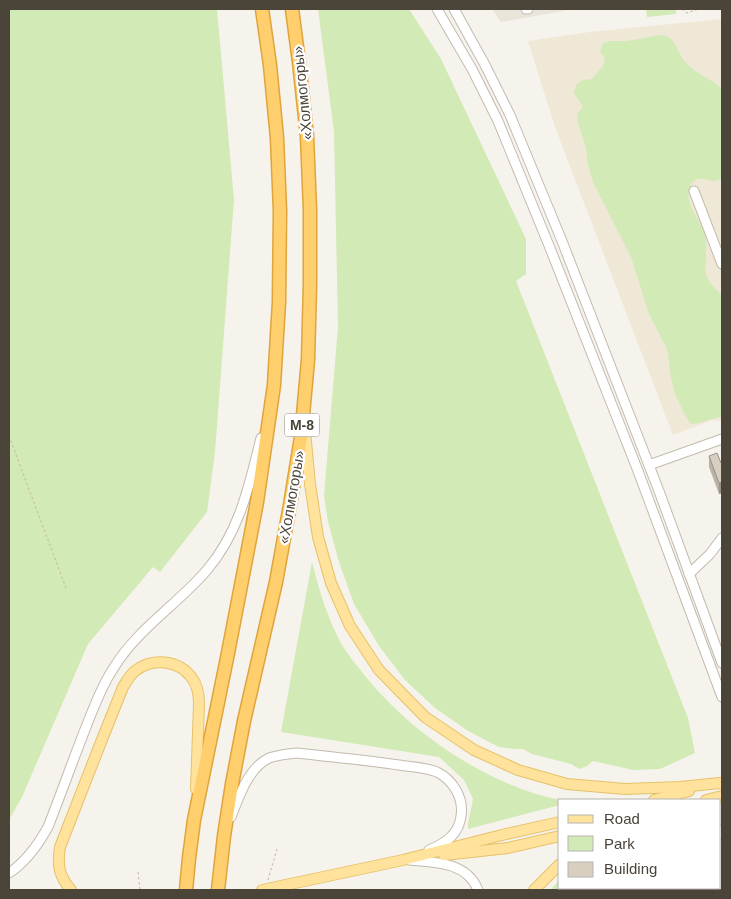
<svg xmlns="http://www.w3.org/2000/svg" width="731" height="899" font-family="Helvetica,sans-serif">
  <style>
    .residential { fill: #eae5da }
    .education { fill: #efe8d6 }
    .green { fill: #d2eab5 }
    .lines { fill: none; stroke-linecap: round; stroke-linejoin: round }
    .minor-casing { stroke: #c2bbae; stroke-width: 11 }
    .major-casing { stroke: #e6c16a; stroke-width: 12 }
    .highway-casing { stroke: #e0a43c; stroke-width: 15 }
    .path { stroke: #c4b79f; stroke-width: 1; stroke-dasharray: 2.5 2.5; stroke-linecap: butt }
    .minor { stroke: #fff; stroke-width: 9 }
    .major { stroke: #ffe39c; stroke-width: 10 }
    .highway { stroke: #ffcf6e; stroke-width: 12 }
    .wall { fill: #bab2a6 }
    .shaded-wall { fill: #979187 }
    .building { fill: #d8cfc1; stroke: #979187 }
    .labels { text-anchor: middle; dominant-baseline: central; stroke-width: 4.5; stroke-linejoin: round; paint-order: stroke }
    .shield { fill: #fff; stroke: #817c74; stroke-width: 1 }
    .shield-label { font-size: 14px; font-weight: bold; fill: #4b4439 }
    .street-label { font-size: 15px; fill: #4b4439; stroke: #fff }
  </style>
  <rect width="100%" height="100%" fill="#f6f3ec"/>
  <path class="residential" d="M492,9H575L501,22Z"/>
  <path class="education" d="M722,19V421L712,420L673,435L555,127L528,41L589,32Z"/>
  <g class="green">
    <path d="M9,9H217L234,200L215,452L207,512L160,572L153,567L88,644L22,797L9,820Z"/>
    <path d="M318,9H409L441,59L526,239V274L516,281L688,718L695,753L660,769L633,770L593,761L587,766L579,769L571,764L532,754L523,749H515L499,747L468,731L435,708L405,680L379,646L354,604L339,562L328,522L324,496L338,327L334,132Z"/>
    <path d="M646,9H676V14L647,17Z"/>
    <path d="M660,35C663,36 666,35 668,37C676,40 679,57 686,63C696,75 712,78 722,89V178C721,179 716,181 715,181C707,181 696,174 691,185C682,201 699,218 704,232C709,246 704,260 706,274C708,283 716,289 722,295L721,332L722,335V416L700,423L691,424L686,417L675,394L671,378L668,353L665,345L649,314L631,257L593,182L588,165L586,148L578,123L577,114L583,107L574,93L576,85L583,80L592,79L603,66L605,58L600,51L603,43L610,41H627Z"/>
    <path d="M312,562C319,591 328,619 342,645C347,654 355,663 362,672C408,731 486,785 560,800V805L468,829V824L473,799L464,780L439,757L281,732Z"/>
    <path d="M560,880V888H717V890H550Z"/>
  </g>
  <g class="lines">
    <defs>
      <g id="minor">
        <path d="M437,9L472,69L498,121L550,248L638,471L722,697"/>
        <path d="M454,9L484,63L510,115L562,241L659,491L722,663"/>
        <path d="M526,9H528"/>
        <path d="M694,191L722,264"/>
        <path d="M649,465L722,439"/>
        <path d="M689,574L710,554L722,538"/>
        <path d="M231,817C239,797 248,768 269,758C278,755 287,754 297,753C331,757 365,760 399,765C411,767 425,767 437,772C453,780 464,798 461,816C459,834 446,843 429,850"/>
        <path d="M720,830L722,835"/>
        <path d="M409,860C435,862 467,862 478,890"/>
        <path d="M9,873C26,862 38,845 48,827C61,794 73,760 86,727C94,707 101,687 113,669C137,629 177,605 207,570C240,531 249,486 261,438"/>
      </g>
      <g id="major">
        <path d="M305,431L310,484L318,537L331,583L350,626L379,670L425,717L474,750L518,770L567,784L625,789L680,787L720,783"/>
        <path d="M654,800L689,791"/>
        <path d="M706,800L722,796"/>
        <path d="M444,855L508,848L560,836"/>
        <path d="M71,890C59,876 57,866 60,847L101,742L123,687C127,681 130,675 135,671C152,657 179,660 192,678C198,686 199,695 199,704L196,789"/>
        <path d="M262,890L403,860L502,835L560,822"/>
        <path d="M534,890L560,864"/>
      </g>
      <g id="highway">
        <path d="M186,890L189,858L194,820L228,653L257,502L274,385L279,302L280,211L277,138L270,65L262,9"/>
        <path d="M218,890L224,836L232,784L244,721L276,582L290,505L301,437L308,360L310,285V210L307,136L299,62L292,9"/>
      </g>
    </defs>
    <use href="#minor" class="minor-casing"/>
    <use href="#major" class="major-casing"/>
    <use href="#highway" class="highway-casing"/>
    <g class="path">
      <path d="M682,9L687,13L699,9"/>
      <path d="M9,436L66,588"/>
      <path d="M138,872L140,890"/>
      <path d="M268,880L277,849"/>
    </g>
    <use href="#minor" class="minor"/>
    <use href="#major" class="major"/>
    <use href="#highway" class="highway"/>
  </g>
  <path class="wall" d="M709,456L721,463L722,462V493L719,494L709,467Z"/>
  <path class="shaded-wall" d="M722,482V493L719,494V483Z"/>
  <path class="building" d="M717,453L721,463L722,462V482L719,483L709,456Z"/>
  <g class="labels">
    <rect class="shield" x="284.5" y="413.5" width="35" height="23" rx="4"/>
    <g class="shield-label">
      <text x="302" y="425">М-8</text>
    </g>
    <g class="street-label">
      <text transform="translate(302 93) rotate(-96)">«Холмогоры»</text>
      <text transform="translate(291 497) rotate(-80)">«Холмогоры»</text>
    </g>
  </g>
  <rect width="731" height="899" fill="none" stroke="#4b4439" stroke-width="20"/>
  <rect x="558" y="799" width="162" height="90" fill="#ffffff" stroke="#b7b4b0"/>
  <rect x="568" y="815" width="25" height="8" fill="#ffe39c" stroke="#b7b4b0"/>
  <text x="604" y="824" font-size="15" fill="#4b4439">Road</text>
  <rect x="568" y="836" width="25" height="15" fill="#d2eab5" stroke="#b7b4b0"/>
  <text x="604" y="849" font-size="15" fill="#4b4439">Park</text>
  <rect x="568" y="862" width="25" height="15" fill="#d8cfc1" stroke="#b7b4b0"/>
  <text x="604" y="874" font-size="15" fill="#4b4439">Building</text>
</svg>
